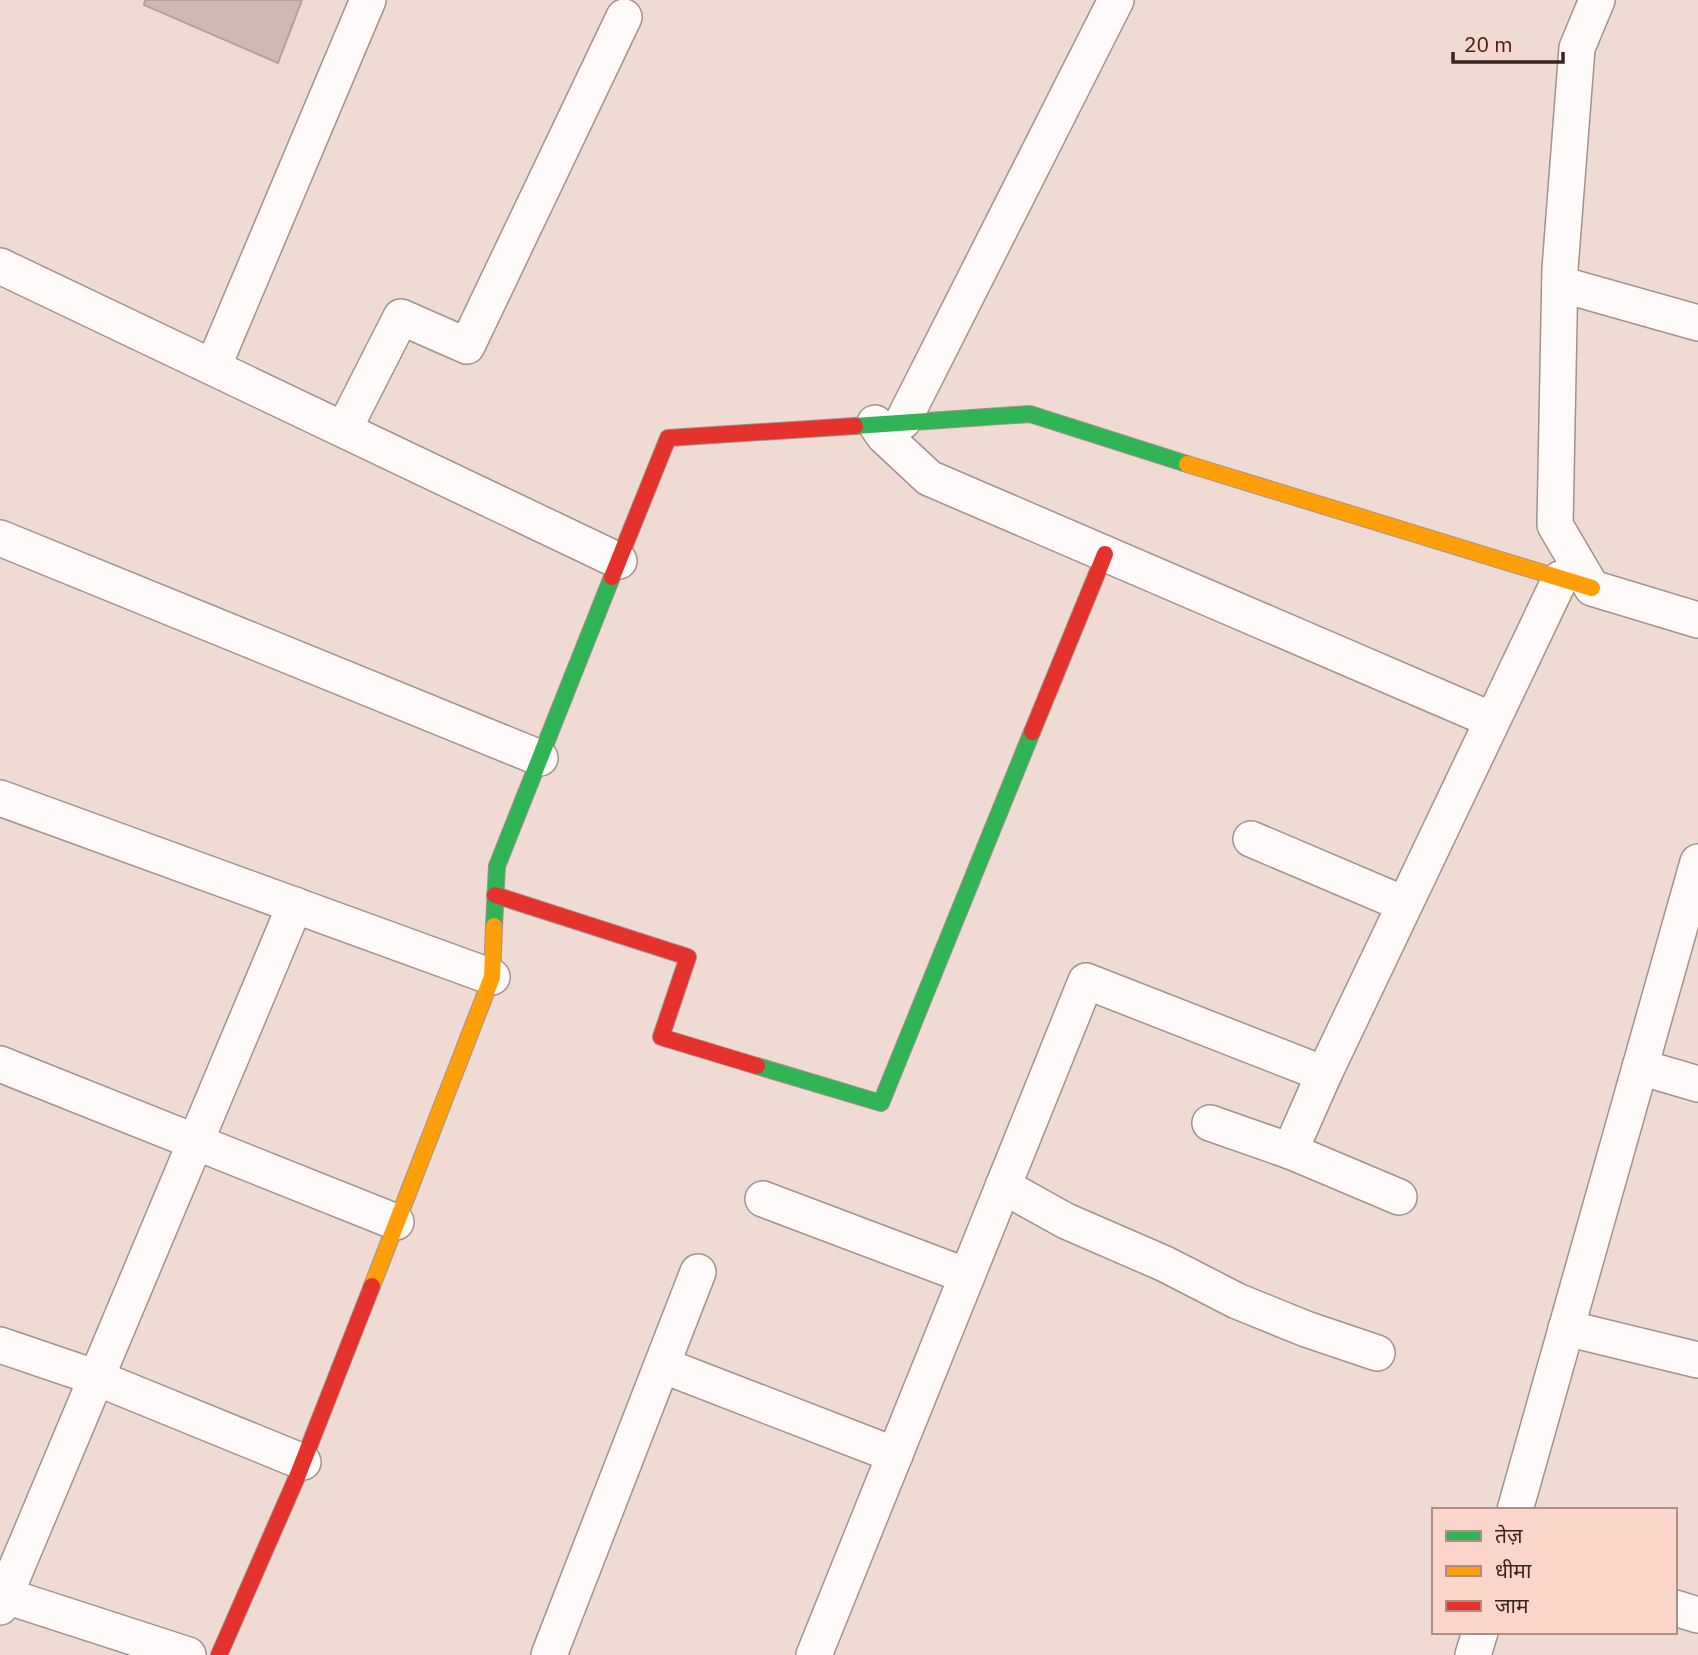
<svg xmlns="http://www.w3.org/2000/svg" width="1698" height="1655" font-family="'IBM Plex Sans','Noto Sans Devanagari',sans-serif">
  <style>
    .building { fill: #ceb9b3; stroke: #b5a19a; stroke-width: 2 }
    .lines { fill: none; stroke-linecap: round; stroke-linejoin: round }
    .street-casing { stroke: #a4918a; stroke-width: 38 }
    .fast-casing { stroke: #a4918a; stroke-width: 18 }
    .slow-casing { stroke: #a4918a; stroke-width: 18 }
    .jam-casing { stroke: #a4918a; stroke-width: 18 }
    .street { stroke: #fdfaf9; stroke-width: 35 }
    .fast { stroke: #30b455; stroke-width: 16 }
    .slow { stroke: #ff9f0a; stroke-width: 16 }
    .jam { stroke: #e5322d; stroke-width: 16 }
  </style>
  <rect width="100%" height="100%" fill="#f0dbd4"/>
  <path class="building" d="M145,0H302L278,63L144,5Z"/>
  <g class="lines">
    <defs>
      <g id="street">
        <path d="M1597,0L1577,48L1560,269L1555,525L1592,588L1698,620"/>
        <path d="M0,266L619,561"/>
        <path d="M1560,284L1698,323"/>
        <path d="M213,367L368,0"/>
        <path d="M903,421L1116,0"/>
        <path d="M875,423L884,436L929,478L1492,720"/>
        <path d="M344,429L401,317L467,346L624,17"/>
        <path d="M0,538L540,758"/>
        <path d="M0,798L492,977"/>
        <path d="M1251,839L1404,904"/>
        <path d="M0,1064L396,1222"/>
        <path d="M1640,1067L1698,1084"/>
        <path d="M1210,1123L1290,1151"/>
        <path d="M1003,1186L1066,1221L1165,1264L1237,1301L1306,1329L1377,1353"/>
        <path d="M1399,1197L1290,1151L1324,1074L1560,579"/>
        <path d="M763,1199L967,1276"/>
        <path d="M1566,1328L1698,1360"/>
        <path d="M0,1345L97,1378L303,1462"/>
        <path d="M662,1365L895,1455"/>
        <path d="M1515,1510L1698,862"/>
        <path d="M0,1594L188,1655"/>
        <path d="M0,1607L295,905"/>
        <path d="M1675,1608L1698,1615"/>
        <path d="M549,1655L698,1272"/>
        <path d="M814,1655L1086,981L1324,1074"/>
        <path d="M1473,1655L1480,1632"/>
      </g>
      <g id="fast">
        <path d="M855,426L1030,414L1187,464"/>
        <path d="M494,926L497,866L612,577"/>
        <path d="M757,1066L881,1103L1032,732"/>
      </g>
      <g id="slow">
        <path d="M1187,464L1592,588"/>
        <path d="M372,1286L492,977L494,926"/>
      </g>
      <g id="jam">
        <path d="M612,577L668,438L855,426"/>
        <path d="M1032,732L1105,554"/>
        <path d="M495,895L688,957L661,1037L757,1066"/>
        <path d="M219,1655L297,1477L372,1286"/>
      </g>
    </defs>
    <use href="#street" class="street-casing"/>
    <use href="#fast" class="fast-casing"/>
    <use href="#slow" class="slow-casing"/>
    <use href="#jam" class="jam-casing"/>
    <use href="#street" class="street"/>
    <use href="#fast" class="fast"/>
    <use href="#slow" class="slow"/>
    <use href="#jam" class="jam"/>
  </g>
  <rect x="1432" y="1508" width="245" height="126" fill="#fbd5c9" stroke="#ae8e84" stroke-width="2"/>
  <rect x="1446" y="1531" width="35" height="10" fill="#30b455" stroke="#ae8e84" stroke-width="2"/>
  <text x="1495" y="1543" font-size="21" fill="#3a241c">तेज़</text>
  <rect x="1446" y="1566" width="35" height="10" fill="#ff9f0a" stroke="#ae8e84" stroke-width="2"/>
  <text x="1495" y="1578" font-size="21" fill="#3a241c">धीमा</text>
  <rect x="1446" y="1601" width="35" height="10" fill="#e5322d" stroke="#ae8e84" stroke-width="2"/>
  <text x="1495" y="1613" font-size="21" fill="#3a241c">जाम</text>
  <path d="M1453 52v10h110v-10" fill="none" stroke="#3a241c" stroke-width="3.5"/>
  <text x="1464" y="52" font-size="21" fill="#3a241c" stroke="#fbd5c9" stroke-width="5" paint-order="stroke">20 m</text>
</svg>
